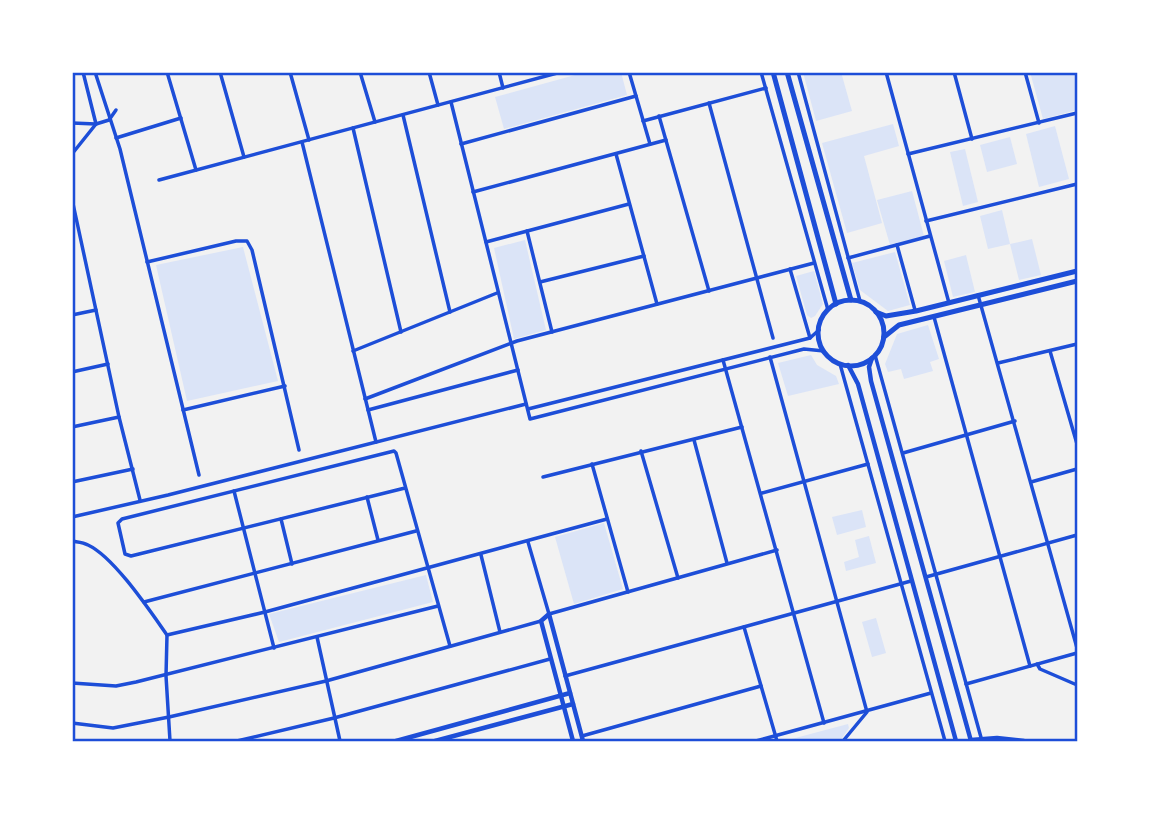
<svg xmlns="http://www.w3.org/2000/svg" width="1149" height="813" font-family="'Public Sans',sans-serif">
  <style>
    .green { fill: #dbe4f7 }
    .lines { fill: none; stroke-linecap: round; stroke-linejoin: round }
    .minor { stroke: #1d4ed8; stroke-width: 3.5 }
    .tertiary { stroke: #1d4ed8; stroke-width: 4.5 }
    .secondary { stroke: #1d4ed8; stroke-width: 5 }
    .neatline { fill: none; stroke: #1d4ed8; stroke-width: 2.5 }
  </style>
  <rect width="100%" height="100%" fill="#f2f2f2"/>
  <g class="green">
    <path d="M586,72H621L627,95L504,129L495,97Z"/>
    <path d="M803,72H841L852,111L816,121Z"/>
    <path d="M1030,72H1077V110L1043,119Z"/>
    <path d="M893,124L899,146L864,156L882,223L847,233L822,143Z"/>
    <path d="M1055,126L1069,179L1039,187L1026,134Z"/>
    <path d="M1010,137L1017,164L987,172L980,145Z"/>
    <path d="M965,149L978,202L963,206L950,152Z"/>
    <path d="M912,191L924,236L890,245L877,200Z"/>
    <path d="M1002,210L1010,244L1032,239L1041,275L1019,280L1010,244L988,249L980,216Z"/>
    <path d="M525,240L546,330L514,339L494,248Z"/>
    <path d="M243,247L278,381L187,401L156,265Z"/>
    <path d="M895,252L910,305L888,311L860,290L852,263Z"/>
    <path d="M966,255L975,292L953,297L944,261Z"/>
    <path d="M814,271L823,304L815,316L811,318L807,315L796,276Z"/>
    <path d="M928,325L939,359L930,362L933,371L904,379L901,369L888,372L885,364L897,334Z"/>
    <path d="M811,355L817,365L836,376L839,384L788,396L778,363Z"/>
    <path d="M862,510L866,527L837,535L832,517Z"/>
    <path d="M604,523L623,589L574,604L555,537Z"/>
    <path d="M869,536L876,563L846,571L844,562L859,557L855,540Z"/>
    <path d="M426,575L433,602L279,642L269,614Z"/>
    <path d="M876,618L886,653L872,657L862,622Z"/>
    <path d="M848,724L849,728L840,741H784Z"/>
  </g>
  <g class="lines">
    <g class="minor">
      <path d="M83,72L96,124"/>
      <path d="M95,72L120,149L199,475"/>
      <path d="M167,72L196,170"/>
      <path d="M220,72L244,157"/>
      <path d="M290,72L309,140"/>
      <path d="M360,72L375,122"/>
      <path d="M429,72L438,105"/>
      <path d="M499,72L503,88"/>
      <path d="M629,72L650,144"/>
      <path d="M761,72L828,310"/>
      <path d="M798,72L860,301"/>
      <path d="M886,72L949,303"/>
      <path d="M954,72L972,139"/>
      <path d="M1025,72L1039,123"/>
      <path d="M451,102L530,419L804,349L824,351"/>
      <path d="M709,103L773,338"/>
      <path d="M403,115L450,312"/>
      <path d="M659,116L709,291"/>
      <path d="M643,121L766,88"/>
      <path d="M72,123L96,124L109,120L116,110"/>
      <path d="M353,128L401,332"/>
      <path d="M116,138L181,118"/>
      <path d="M302,142L376,442"/>
      <path d="M461,144L636,96"/>
      <path d="M72,154L96,124"/>
      <path d="M616,154L657,304"/>
      <path d="M908,154L1077,113"/>
      <path d="M159,180L561,72"/>
      <path d="M473,192L666,140"/>
      <path d="M72,199L119,417"/>
      <path d="M926,221L1077,184"/>
      <path d="M527,231L552,332"/>
      <path d="M486,242L629,204"/>
      <path d="M897,245L915,310"/>
      <path d="M848,258L930,236"/>
      <path d="M147,262L236,241H247L252,250L299,450"/>
      <path d="M790,269L810,338"/>
      <path d="M540,282L644,256"/>
      <path d="M978,295L1077,648"/>
      <path d="M72,315L96,310"/>
      <path d="M934,317L1030,666"/>
      <path d="M353,351L497,293"/>
      <path d="M1050,351L1077,444"/>
      <path d="M875,355L982,741"/>
      <path d="M770,357L867,712L843,741"/>
      <path d="M723,360L824,723"/>
      <path d="M998,363L1077,344"/>
      <path d="M840,364L945,741"/>
      <path d="M72,372L108,364"/>
      <path d="M365,399L517,341L814,263"/>
      <path d="M528,409L810,338L819,330"/>
      <path d="M183,410L285,386"/>
      <path d="M368,410L518,370"/>
      <path d="M72,427L119,417L140,500"/>
      <path d="M694,440L727,563"/>
      <path d="M641,451L678,578"/>
      <path d="M903,453L1015,421"/>
      <path d="M592,464L628,592"/>
      <path d="M543,477L742,427"/>
      <path d="M72,482L133,469"/>
      <path d="M1031,482L1077,469"/>
      <path d="M405,488L131,556L125,554L118,523L122,519L394,451L396,453L450,646"/>
      <path d="M234,491L274,648"/>
      <path d="M762,493L868,464"/>
      <path d="M367,497L378,540"/>
      <path d="M72,517L168,495L526,404"/>
      <path d="M281,519L292,564"/>
      <path d="M72,541C77,542 83,542 88,545C114,557 150,611 167,635"/>
      <path d="M528,542L549,614L777,550"/>
      <path d="M481,555L500,632"/>
      <path d="M926,577L1077,535"/>
      <path d="M144,602L416,531"/>
      <path d="M744,627L777,741"/>
      <path d="M317,637L340,741"/>
      <path d="M1037,664L1040,669L1077,685"/>
      <path d="M565,676L911,581"/>
      <path d="M72,683L116,686L136,682L438,606"/>
      <path d="M966,684L1077,653"/>
      <path d="M72,723L113,728L169,717L326,681L541,621"/>
      <path d="M582,736L761,686"/>
      <path d="M170,741L166,676L167,635L265,612L607,519"/>
      <path d="M237,741L334,718L550,659"/>
      <path d="M756,741L931,693"/>
    </g>
    <g class="tertiary">
      <path d="M872,358L869,367L871,381L971,741"/>
      <path d="M848,365L858,384L956,741"/>
      <path d="M971,740L997,738L1024,741"/>
      <path d="M396,741L570,693"/>
      <path d="M435,741L573,704"/>
      <path d="M573,741L541,621L549,614L583,741"/>
    </g>
    <g class="secondary">
      <path d="M773,72L836,304"/>
      <path d="M787,72L851,300"/>
      <circle cx="851" cy="333" r="33"/>
      <path d="M876,312L886,316L916,311L1077,271"/>
      <path d="M884,337L899,325L1077,281"/>
    </g>
  </g>
  <rect width="1149" height="813" fill="none" stroke="#ffffff" stroke-width="147"/>
  <rect x="74" y="74" width="1002" height="666" class="neatline"/>
</svg>
